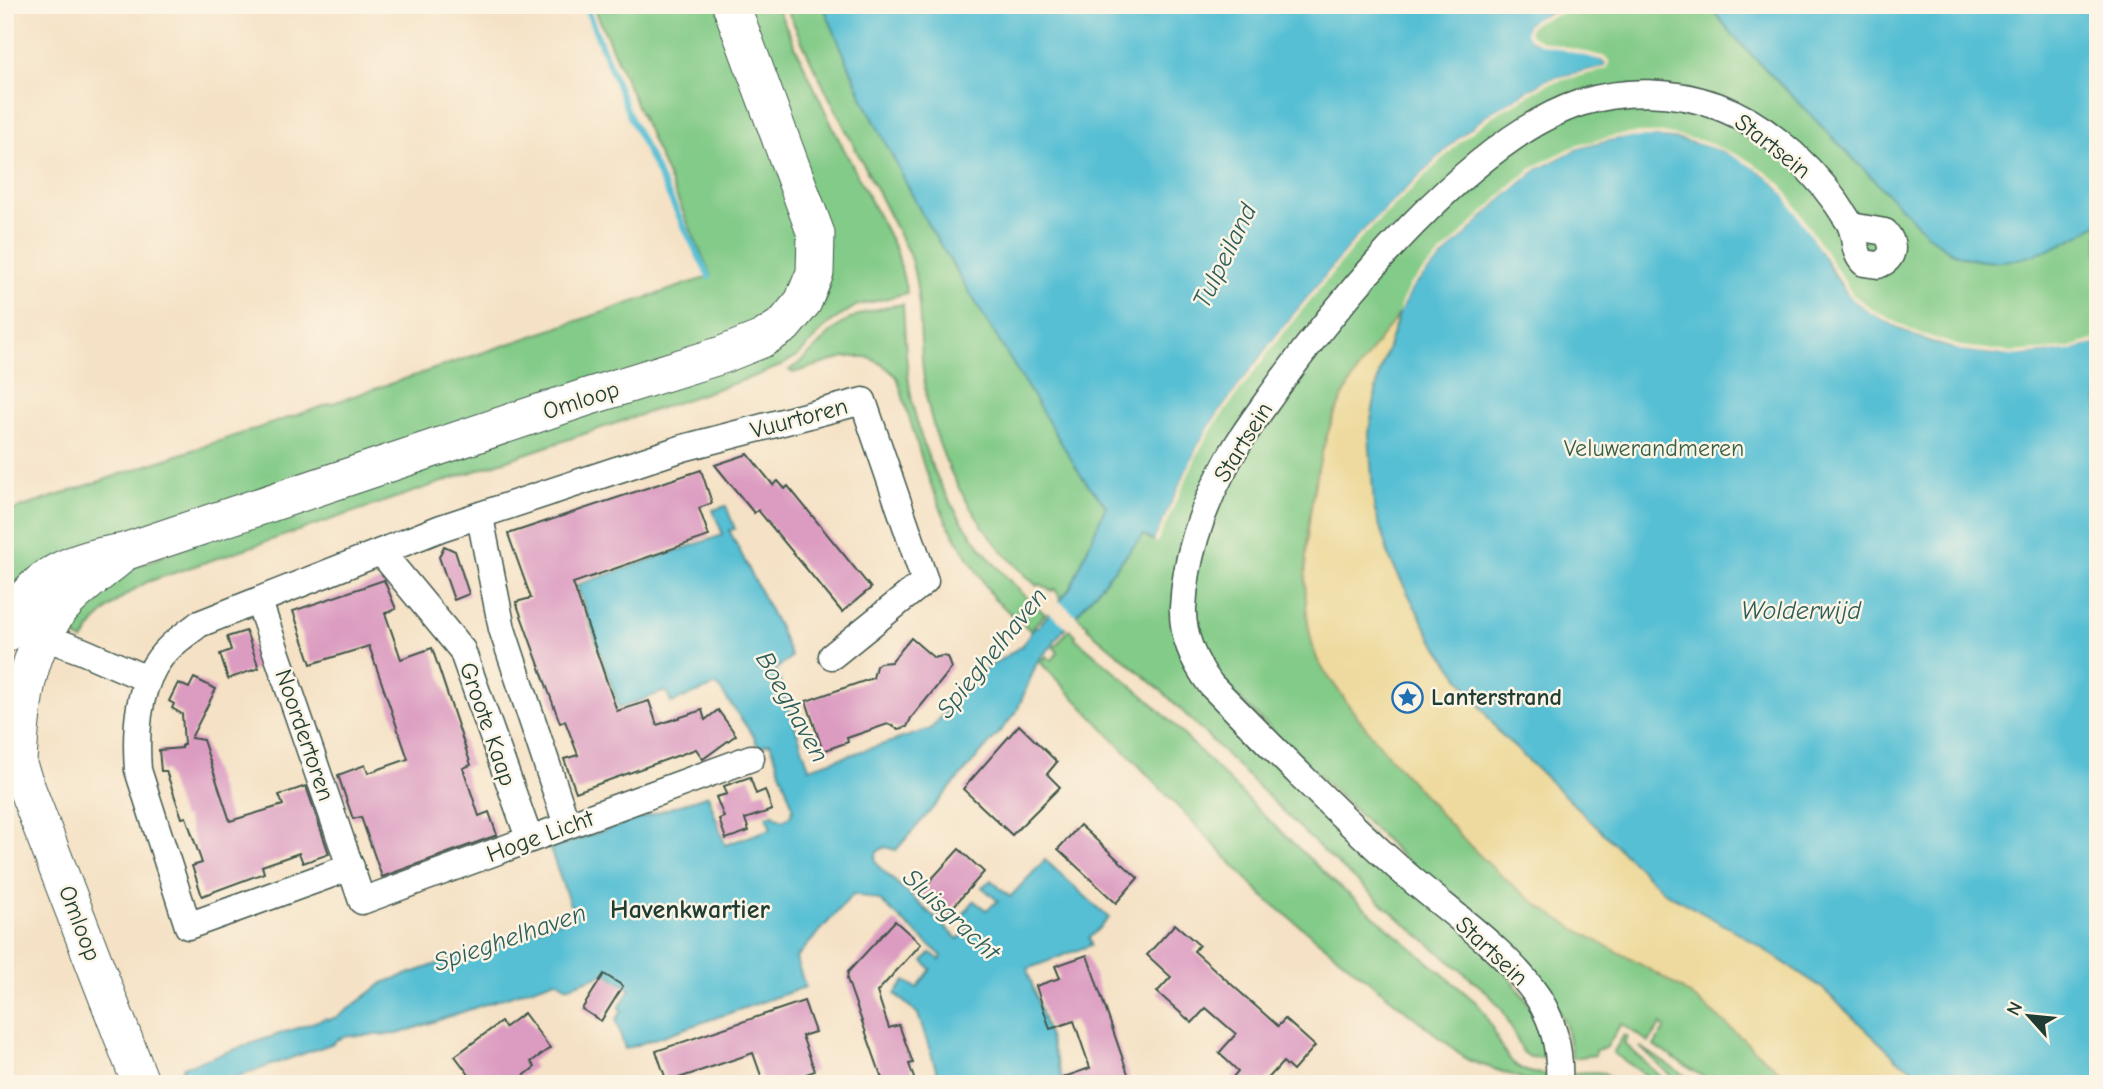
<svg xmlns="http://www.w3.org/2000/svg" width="2103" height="1089" font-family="'Comic Neue',sans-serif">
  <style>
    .green { fill: #83cb88; stroke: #51845e; stroke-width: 2 }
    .sand { fill: #eeda9e; stroke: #868c69; stroke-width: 2 }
    .water { fill: #57bfd4; stroke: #3b7e84; stroke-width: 2 }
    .pier { fill: #f5e2c6 }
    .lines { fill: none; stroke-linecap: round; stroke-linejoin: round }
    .stream { stroke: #57bfd4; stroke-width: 6 }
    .building { fill: #dc9cc1 }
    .street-casing { stroke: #3f564a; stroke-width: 29 }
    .secondary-casing { stroke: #3f564a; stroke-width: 39 }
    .street { stroke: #fff; stroke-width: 26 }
    .secondary { stroke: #fff; stroke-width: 37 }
    .labels { text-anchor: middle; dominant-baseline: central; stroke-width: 5; stroke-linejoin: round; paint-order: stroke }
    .street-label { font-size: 24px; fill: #1f3d34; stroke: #fcf5e5 }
    .park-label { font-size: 24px; fill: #386049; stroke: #fcf5e5 }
    .poi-label { font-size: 24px; font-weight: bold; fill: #1f3d34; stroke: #fcf5e5; text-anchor: start }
    .water-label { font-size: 26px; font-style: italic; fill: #2d5e5c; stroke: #fcf5e5 }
    .neighbourhood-label { font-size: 26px; font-weight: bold; fill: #1f3d34; stroke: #fcf5e5 }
  </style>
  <rect width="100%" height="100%" fill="#fcf5e5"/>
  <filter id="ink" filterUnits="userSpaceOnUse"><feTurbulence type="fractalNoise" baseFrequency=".0143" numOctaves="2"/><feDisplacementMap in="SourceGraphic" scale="14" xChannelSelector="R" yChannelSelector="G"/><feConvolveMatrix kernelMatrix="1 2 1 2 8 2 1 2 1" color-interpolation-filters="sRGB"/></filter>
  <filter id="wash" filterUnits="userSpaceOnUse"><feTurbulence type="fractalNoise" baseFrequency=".00686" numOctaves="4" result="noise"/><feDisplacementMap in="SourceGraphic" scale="28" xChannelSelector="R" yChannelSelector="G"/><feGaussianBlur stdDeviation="1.57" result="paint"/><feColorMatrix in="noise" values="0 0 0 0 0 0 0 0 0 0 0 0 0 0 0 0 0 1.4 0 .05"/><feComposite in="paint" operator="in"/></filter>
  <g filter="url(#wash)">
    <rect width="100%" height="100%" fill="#f5e2c6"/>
    <g class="green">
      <path d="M593,5H717L803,234L795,291L763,324L5,606V513L711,276Z"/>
      <path d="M744,5H776L834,130L897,252L907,293L856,306L828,324L799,355L780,366L758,375L147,582C121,596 97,614 83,641L72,635L69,618L103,579L819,304Z"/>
      <path d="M785,5H2098V1084H1715L1654,1046L1665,1028L1661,1024L1649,1042L1621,1024L1606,1048L1595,1050V1055L1572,1058L1566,1026L1552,996L1443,896L1176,637L1495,961C1524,996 1540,1010 1544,1058L1530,1057L1523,1052L1503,1011L1488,993L1402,921L1321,849L1162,691L1087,628L1088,626L1076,615L1139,540L1075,466L1106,506L1071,587L1061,599L1055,589L1052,591L1040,584L1037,586C975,531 930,454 923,370C919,332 922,291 909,254L812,63Z"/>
      <path d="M903,304C905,338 906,373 913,406C931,492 984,561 1045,614L1030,630L994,599L947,523L925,470L897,377L882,364L867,357H845L793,373L789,370C808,359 819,343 835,329C854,312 878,309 903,304Z"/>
      <path d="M1069,629L1076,635L1075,638L1151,702L1258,810L1333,881L1478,1004C1501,1033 1500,1075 1545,1074L1546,1084H1538L1468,1060L1265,898L1038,660L1040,657L1044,660L1046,656L1052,660L1058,652L1054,648Z"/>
      <path d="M1624,1035L1627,1037L1624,1043L1669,1084H1659L1613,1053Z"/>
      <path d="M1640,1047L1698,1084H1679Z"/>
      <path d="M1595,1072L1604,1073L1615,1080L1612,1084H1574V1073Z"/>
    </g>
    <path class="sand" d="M1399,314L1379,375L1369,433L1390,559L1432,639L1499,732L1663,891L1744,936L1821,987L1898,1060L1940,1084H1797C1756,1056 1724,1017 1683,990C1637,959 1586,939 1541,907C1497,876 1461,838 1426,798C1397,766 1370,735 1345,700C1337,687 1325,674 1318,661C1292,601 1310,470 1336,411C1352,375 1375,345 1399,314Z"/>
    <g class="water">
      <path d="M823,5H1575L1549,13L1527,25L1530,39C1548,44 1595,53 1607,64L1604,67L1547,80L1492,112L1460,137L1359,235L1277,335L1213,421L1198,446L1154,541L1143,535L1054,641V644L1038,660L1016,713L896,850L885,847L877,852L875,859L878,866L958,939L972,925L962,916L974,901L986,910L998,901L982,887L991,880L1010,897L1045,860L1109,918L1089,938L1091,945L1027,969L1064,1084H941L918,1014L895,994L905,981L917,988L931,969L923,961L931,953L940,960L942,956L879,900L853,894L796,958L805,987L625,1049L616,1020L622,1011L619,1008L630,989L606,973L567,987L556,980L398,1034L346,1036L336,1040L334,1043L217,1084H143L184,1070L183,1067L326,1018L329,1020L339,1016L383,983L574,916L550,849L708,795L725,845L771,829L766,816L774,814L776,817L783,820L791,815L793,807L770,743L758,747L754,737L717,685L671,703L666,691L619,708L577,585L723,535L713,510L726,506L735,529L729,530L779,628L791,657L776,669L809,768L931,729L975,676L1022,646L1034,627H1038L1071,587L1106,506L1082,477L924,218L864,101Z"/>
      <path d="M1708,5H2098V223C2060,250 1999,275 1954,253C1944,248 1935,240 1927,234L1739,42Z"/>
      <path d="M1640,136C1689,137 1741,150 1778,186C1791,199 1809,231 1819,248C1829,264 1837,283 1851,297C1860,307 1874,314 1886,321C1951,360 2027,362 2098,343V1084H1940L1898,1060L1821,987L1744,936L1663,891L1499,732L1432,639L1390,559L1374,507L1369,433L1379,375L1399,314L1413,286L1498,202L1537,169L1576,149L1618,138Z"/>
    </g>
    <g class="pier">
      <path d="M1575,5H1578L1576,8L1536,22L1530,27L1529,32L1532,36L1543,41L1606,57L1610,63L1607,69L1548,84L1494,115L1463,139L1362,237L1280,337L1216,423L1201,447L1157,543L1154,541L1198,446L1213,421L1277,335L1359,235L1460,137L1492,112L1547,80L1604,67L1606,64L1604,61L1541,44L1530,39L1526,33L1527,25L1534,19Z"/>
      <path d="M1640,133H1662L1703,141L1743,157L1762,169L1782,185L1853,295L1873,310L1915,332L1960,346L2011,352L2067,348L2097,339L2098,343L2067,351L2011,356L1959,350L1914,335L1871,313L1851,298L1779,187L1760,171L1723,151L1682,139L1661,137L1618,138L1597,143L1576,149L1537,169L1498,202L1413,286L1399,314L1400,305L1410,284L1517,180L1535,166L1575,146L1618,135Z"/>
      <path d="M1057,599L1079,618L1069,629L1047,611Z"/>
      <path d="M177,1068L183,1084H167L163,1073Z"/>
    </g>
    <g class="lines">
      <path class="stream" d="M585,5L630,117L709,277"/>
    </g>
    <g id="blocks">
      <g class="building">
        <path d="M748,454L773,485L778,481L785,489L788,486L871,588L842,612L758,510L754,513L715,465Z"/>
        <path d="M701,470L712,503L699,508L709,536L573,583L617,711L649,701L657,725L702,710L705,720L718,710L736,735L703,759L696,749L576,792L564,759L578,755L565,721L560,723L516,602L531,598L508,534Z"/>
        <path d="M444,546L455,551L469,594L454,600L439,557Z"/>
        <path d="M384,580L396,609L385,613L401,659L432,648L471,765L463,768L479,816L489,812L497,835L382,877L361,817L353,819L338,775L365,765L368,773L408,759L369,646L311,664L293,611Z"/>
        <path d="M246,631L259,668L228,679L220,654L231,650L227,637Z"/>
        <path d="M911,638L934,658L942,656L948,657L952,668L911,718L907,727L898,729L888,724L847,738L848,742L823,751L806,701L873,678L876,666L880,663L891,662Z"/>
        <path d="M194,678L216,689L191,738L203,740L230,821L283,805L279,795L306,786L329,854L303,863L299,853L262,866L264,873L202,896L192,866L202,863L186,817L182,818L166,771H161L159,750L182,748V745H184L182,714L172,708L174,704L169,701L178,683L189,688Z"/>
        <path d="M1019,725L1057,762L1047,774L1060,787L1012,835L963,789Z"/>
        <path d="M750,777L756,794L765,790L772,810L745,819L749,831L726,839L719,819L724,817L716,797L727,794L724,786Z"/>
        <path d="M1080,825L1138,878L1116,903L1058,849Z"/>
        <path d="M959,849L984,872L944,917L918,894Z"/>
        <path d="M895,921L921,944L877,992L889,1028L899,1025L913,1063L909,1064L916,1084H884L847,979L848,972Z"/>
        <path d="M1175,924L1199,945L1194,951L1278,1026L1285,1019L1315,1046L1293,1071L1283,1062L1263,1084H1227L1238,1071L1219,1053L1236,1034L1206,1008L1192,1023L1157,992L1171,977L1147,955Z"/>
        <path d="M1087,955L1127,1071L1131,1084H1053V1081L1090,1068L1074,1021L1050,1029L1036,986L1060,978L1055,966Z"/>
        <path d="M604,974L623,986L601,1021L582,1009Z"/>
        <path d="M804,1001L815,1032L802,1036L815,1071L777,1084H764L753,1053L667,1082L656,1051Z"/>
        <path d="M524,1013L550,1048L531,1062L535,1067L513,1084H476L455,1056L501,1022L505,1027Z"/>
      </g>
    </g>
  </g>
  <g filter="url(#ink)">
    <use href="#blocks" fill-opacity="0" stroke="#3f564a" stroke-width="2"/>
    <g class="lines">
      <defs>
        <g id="street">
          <path d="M480,517L502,629L567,825"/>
          <path d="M381,552L462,650L529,838"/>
          <path d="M259,602L362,901L751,758"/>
          <path d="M28,631L82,651L147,679"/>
          <path d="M351,867L188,926L138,770C135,729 137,678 169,648C178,639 189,632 199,624L441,528L683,448L863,401L925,581L832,656"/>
          <path d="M1559,1084C1561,1050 1553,1016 1532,989C1498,943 1437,903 1394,864C1331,807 1271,746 1211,685C1194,662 1182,637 1183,608C1185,561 1201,511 1223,470C1238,440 1259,413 1278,386C1343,296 1473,138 1580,103C1625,89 1673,90 1717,106C1771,126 1820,174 1849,222C1857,236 1852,252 1864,263L1878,265C1894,259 1896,245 1885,232L1851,226"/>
        </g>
        <g id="secondary">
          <path d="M5,634C25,579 69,560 124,552L587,397L722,355L762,339L784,325L803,302L815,273L816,234L731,5"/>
          <path d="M5,732L141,1084"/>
          <path d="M18,762C21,705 26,643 68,600C83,585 101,572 118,558"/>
        </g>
      </defs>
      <use href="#street" class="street-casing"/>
      <use href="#secondary" class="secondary-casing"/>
      <use href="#street" class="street"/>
      <use href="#secondary" class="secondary"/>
    </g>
  </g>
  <defs>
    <symbol id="sight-ring" viewBox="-11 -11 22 22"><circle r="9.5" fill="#fcf5e5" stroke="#1f6fb2" stroke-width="1.5"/><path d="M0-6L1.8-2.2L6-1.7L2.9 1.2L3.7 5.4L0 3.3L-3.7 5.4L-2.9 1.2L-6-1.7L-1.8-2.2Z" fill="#1f6fb2"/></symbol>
  </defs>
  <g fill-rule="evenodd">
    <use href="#sight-ring" x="1390" y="680" width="35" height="35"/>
  </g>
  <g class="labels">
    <g class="street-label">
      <text transform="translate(1773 146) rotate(38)">Startsein</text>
      <text transform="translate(581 400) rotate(-18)">Omloop</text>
      <text transform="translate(799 418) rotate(-15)">Vuurtoren</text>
      <text transform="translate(1243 442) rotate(-58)">Startsein</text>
      <text transform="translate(488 724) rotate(71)">Groote Kaap</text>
      <text transform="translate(305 735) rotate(71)">Noordertoren</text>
      <text transform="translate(540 836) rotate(-20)">Hoge Licht</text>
      <text transform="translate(80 923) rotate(69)">Omloop</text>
      <text transform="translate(1492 951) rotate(43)">Startsein</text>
    </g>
    <g class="park-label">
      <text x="1654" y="448">Veluwerandmeren</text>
    </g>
    <g class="poi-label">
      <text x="1431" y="697">Lanterstrand</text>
    </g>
    <g class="water-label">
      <text transform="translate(1225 256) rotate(-64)">Tulpeiland</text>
      <text x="1801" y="611">Wolderwijd</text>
      <text transform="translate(992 653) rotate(-51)">Spieghelhaven</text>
      <text transform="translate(792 707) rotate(61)">Boeghaven</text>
      <text transform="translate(951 915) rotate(43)">Sluisgracht</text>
      <text transform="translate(510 938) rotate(-19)">Spieghelhaven</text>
    </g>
    <g class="neighbourhood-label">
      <text x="690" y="910">Havenkwartier</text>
    </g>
  </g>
  <rect width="2103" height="1089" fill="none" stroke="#fcf5e5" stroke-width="28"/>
  <g transform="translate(2029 1016) rotate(297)" stroke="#fcf5e5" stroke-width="5" paint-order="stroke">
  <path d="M0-5L12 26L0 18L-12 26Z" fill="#1f3d34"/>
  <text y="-10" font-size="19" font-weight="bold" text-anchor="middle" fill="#1f3d34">N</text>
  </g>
</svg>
